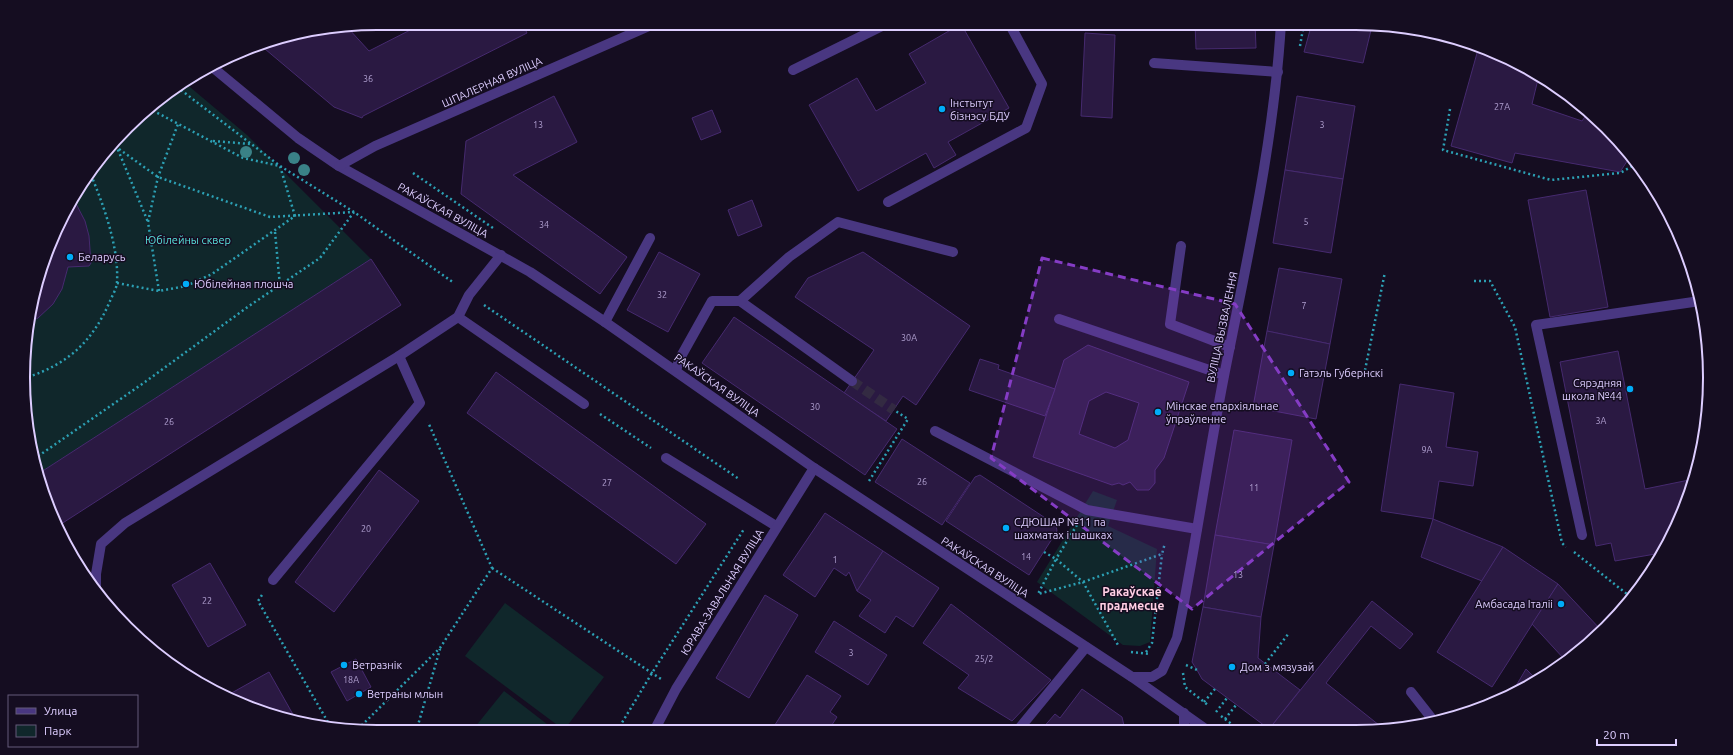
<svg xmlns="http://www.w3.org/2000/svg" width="1733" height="755" font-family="Ubuntu,sans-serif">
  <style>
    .green { fill: #10272b }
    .building { fill: #2a1942; stroke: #462a6f; fill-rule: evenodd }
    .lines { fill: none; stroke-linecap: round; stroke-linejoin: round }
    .minor-tunnel { stroke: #332a42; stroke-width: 10; stroke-dasharray: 10 5; stroke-linecap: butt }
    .path { stroke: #2ca0b4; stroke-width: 2.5; stroke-dasharray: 2 3; stroke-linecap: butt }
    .minor { stroke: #493781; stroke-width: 10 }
    .tree { fill: #3a8187 }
    .marked { fill: #853cc5; fill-opacity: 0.2; stroke: #853cc5; stroke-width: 3; stroke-dasharray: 8 5; stroke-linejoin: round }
    .poi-dot { fill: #00acf8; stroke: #150d21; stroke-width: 1.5 }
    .labels { text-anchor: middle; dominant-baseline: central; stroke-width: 3; stroke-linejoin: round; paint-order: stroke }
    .number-label { font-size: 9px; fill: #b0a0d0 }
    .street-label { font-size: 11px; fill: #ddcdff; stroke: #150d21 }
    .poi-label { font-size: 11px; fill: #ddcdff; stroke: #150d21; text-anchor: start }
    .park-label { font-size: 11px; fill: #58e0da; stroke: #150d21 }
    .neighbourhood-label { font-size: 12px; font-weight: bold; fill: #ffcfe4; stroke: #150d21 }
    .rim { fill: none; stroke: #ddcdff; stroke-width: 2 }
  </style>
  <rect width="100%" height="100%" fill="#150d21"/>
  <g class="green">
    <path d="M184,82L247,135L371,259L38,474L26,424L30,309L70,200L144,111Z"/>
    <path d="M1093,491L1117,500L1108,526L1157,549L1150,642L1140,646L1123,645L1037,582Z"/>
    <path d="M505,603L604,677L564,730L465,656Z"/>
    <path d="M504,691L556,731L471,732Z"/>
  </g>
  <g class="building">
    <path d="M424,23H522L527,33L363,116L362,118L334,107L265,49L272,41L348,28L369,51Z"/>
    <path d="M1195,23H1255L1256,48L1196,49Z"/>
    <path d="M1312,23H1356L1372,26L1363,63L1304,52Z"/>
    <path d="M961,24L1009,108L948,142L956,155L934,168L926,153L858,191L809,105L857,78L876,111L926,83L909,54Z"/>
    <path d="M1085,33L1115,35L1112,118L1081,116Z"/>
    <path d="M1479,46L1539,75L1532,104L1582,121L1589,111L1631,155L1620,172L1515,153L1512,163L1451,146Z"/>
    <path d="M554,96L577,142L513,175L627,257L600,294L461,194L466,141Z"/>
    <path d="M1297,96L1355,106L1343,179L1285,170Z"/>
    <path d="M712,110L721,132L701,140L692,118Z"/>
    <path d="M1285,170L1343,179L1331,253L1273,243Z"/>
    <path d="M1586,190L1608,307L1550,317L1528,200Z"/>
    <path d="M73,198L85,221L89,236L91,263L89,266L68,267L62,289L53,304L38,318L29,322L30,309Z"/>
    <path d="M752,200L762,226L738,236L728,210Z"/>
    <path d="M659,252L700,274L668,332L627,310Z"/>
    <path d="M863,252L970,326L916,405L903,396L886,421L844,393L874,350L795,297L808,278Z"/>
    <path d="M371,259L401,305L58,526L42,491L38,474Z"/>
    <path d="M1279,268L1342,279L1330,344L1267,331Z"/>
    <path d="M734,317L897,429L865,475L702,363Z"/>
    <path d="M1267,331L1330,344L1316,419L1253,407Z"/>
    <path d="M1088,345L1189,382L1164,458L1155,470V483L1149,490H1137L1130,482L1123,485L1119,483L1112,485L1033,457L1064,360ZM1106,392L1139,403L1128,440L1115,448L1079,434L1089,401Z"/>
    <path d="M1618,351L1645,489L1694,479L1691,492L1661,553L1615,561L1611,543L1596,546L1560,362Z"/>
    <path d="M980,359L999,365L998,369L1055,389L1045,416L969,390Z"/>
    <path d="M496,372L706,524L676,564L467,413Z"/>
    <path d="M1400,384L1454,393L1446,447L1478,452L1473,486L1439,481L1433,519L1381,511Z"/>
    <path d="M1234,430L1292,440L1274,545L1215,535Z"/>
    <path d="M902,439L970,483L942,525L875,482Z"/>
    <path d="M379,470L419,501L334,612L295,582Z"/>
    <path d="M980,475L1056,525L1057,531L1029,575L946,521L975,477Z"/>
    <path d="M825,513L883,551L857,591L849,572L846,576L834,568L815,597L783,575Z"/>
    <path d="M1433,519L1503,547L1482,581L1421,557Z"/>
    <path d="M1215,535L1274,545L1261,617L1203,607Z"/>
    <path d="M1503,547L1558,584L1492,687L1437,652Z"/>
    <path d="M883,551L939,588L913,627L896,616L885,633L859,616L871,600L857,591Z"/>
    <path d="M210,563L246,625L208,647L172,585Z"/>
    <path d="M1558,584L1601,630L1589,644L1565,660L1532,624Z"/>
    <path d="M765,595L798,615L749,698L716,678Z"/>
    <path d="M1372,601L1413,634L1400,649L1371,626L1326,683L1384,729H1269Z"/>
    <path d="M951,604L1051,680L1012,721L958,688L969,675L923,643Z"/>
    <path d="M1203,607L1261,617L1258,658L1300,690L1269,729L1202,679L1197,670L1192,662Z"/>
    <path d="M834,621L887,655L868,685L815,652Z"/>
    <path d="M356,659L371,687L347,701L331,672Z"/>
    <path d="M1526,669L1536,679L1510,696Z"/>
    <path d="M269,672L295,718L263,713L230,698L228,695Z"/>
    <path d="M807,675L841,696L830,712L837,717L828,731H771Z"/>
    <path d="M1082,689L1122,717L1125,730H1041L1055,714L1060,718Z"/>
  </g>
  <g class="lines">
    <path class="minor-tunnel" d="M852,381L894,410"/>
    <g class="path">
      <path d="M1300,46L1304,23"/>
      <path d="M177,87L280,166L354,212L454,283"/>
      <path d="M1450,109L1443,150L1551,180L1620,173L1638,163"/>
      <path d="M213,141L250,144"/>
      <path d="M116,145L148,222"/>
      <path d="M119,149L158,177L270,217L354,212"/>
      <path d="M413,173L493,228"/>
      <path d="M275,232L280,286"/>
      <path d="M1474,281H1490L1515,327L1562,543L1566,547"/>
      <path d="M117,283L159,291L186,286L212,274L295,216L280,166L243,158L148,108"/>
      <path d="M159,291L148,222L158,177L178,124"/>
      <path d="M484,305L739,479"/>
      <path d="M1364,375L1385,272"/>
      <path d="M28,377C68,364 93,341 110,301C112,296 117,288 117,282C119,248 104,206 91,175"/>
      <path d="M600,414L651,448"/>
      <path d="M34,459L145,382L249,306L320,258L354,212"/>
      <path d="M869,481L908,419L894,410"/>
      <path d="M1077,525L1056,559L1083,582L1118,645"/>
      <path d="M1044,552L1056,559L1038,594L1083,582L1162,554L1165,543"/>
      <path d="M1574,552L1627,594H1633"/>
      <path d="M492,568L661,679"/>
      <path d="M262,595L258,601L329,724"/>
      <path d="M1131,652L1150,654"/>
      <path d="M1146,652L1152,643L1162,554"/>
      <path d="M1265,664L1289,633"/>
      <path d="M1186,665L1197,670"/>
      <path d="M1183,673L1185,687L1208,705"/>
      <path d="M1204,702L1215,689"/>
      <path d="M1216,712L1227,698"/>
      <path d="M1221,716L1238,729"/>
      <path d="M1225,719L1236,705"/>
      <path d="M358,729L440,648L492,568L428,422"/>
      <path d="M617,731L652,673L744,529"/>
      <path d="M416,732L440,649"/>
    </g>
    <g class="minor">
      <path d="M1154,63L1278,72"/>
      <path d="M211,66L298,138L339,166L530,272L605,322L814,468L1132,677L1207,730"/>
      <path d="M793,70L888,23"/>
      <path d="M339,166L375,146L656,23"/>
      <path d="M888,202L1026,128L1042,84L1009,23"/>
      <path d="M1181,246L1170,324L1230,347"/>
      <path d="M740,301L852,381"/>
      <path d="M458,317L584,404"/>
      <path d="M1059,319L1224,375"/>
      <path d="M605,322L650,238"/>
      <path d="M676,371L679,360L712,301H740L789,257L838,222L953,252"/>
      <path d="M935,431L1087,510L1197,529"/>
      <path d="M666,458L776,526"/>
      <path d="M1582,535L1536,325L1700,301"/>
      <path d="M273,580L420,403L399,356"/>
      <path d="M96,586V574L101,544L125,523L399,356L458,317L469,295L501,255"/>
      <path d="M1132,677H1152L1162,671L1177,638C1195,551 1207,463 1224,376C1247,259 1274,142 1281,23"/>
      <path d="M1411,692L1433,720"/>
      <path d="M1018,730L1086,647"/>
      <path d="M1184,730V713"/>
      <path d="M654,731L676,689L814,468"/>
    </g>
  </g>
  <g class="tree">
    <circle cx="246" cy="152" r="6"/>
    <circle cx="294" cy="158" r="6"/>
    <circle cx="304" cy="170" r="6"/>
  </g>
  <path class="marked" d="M1042,258L1235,304L1349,482L1192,609L991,458Z"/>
  <g class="poi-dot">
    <circle cx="942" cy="109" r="4"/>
    <circle cx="70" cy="257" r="4"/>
    <circle cx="186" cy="284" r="4"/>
    <circle cx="1291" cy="373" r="4"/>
    <circle cx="1630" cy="389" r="4"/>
    <circle cx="1158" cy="412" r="4"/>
    <circle cx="1006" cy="528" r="4"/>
    <circle cx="1561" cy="604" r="4"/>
    <circle cx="344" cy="665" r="4"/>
    <circle cx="1232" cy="667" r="4"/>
    <circle cx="359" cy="694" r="4"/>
  </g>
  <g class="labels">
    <g class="number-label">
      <text x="368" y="79">36</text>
      <text x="1502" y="107">27А</text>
      <text x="538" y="125">13</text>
      <text x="1322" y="125">3</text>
      <text x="1306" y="222">5</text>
      <text x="544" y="225">34</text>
      <text x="662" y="295">32</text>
      <text x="1304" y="306">7</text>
      <text x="909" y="338">30А</text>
      <text x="815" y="407">30</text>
      <text x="1601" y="421">3А</text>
      <text x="169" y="422">26</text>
      <text x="1427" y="450">9А</text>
      <text x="922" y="482">26</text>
      <text x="607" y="483">27</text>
      <text x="1254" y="488">11</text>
      <text x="366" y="529">20</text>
      <text x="1026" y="557">14</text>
      <text x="835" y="560">1</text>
      <text x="1238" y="575">13</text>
      <text x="207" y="601">22</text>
      <text x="851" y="653">3</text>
      <text x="984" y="659">25/2</text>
      <text x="351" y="680">18А</text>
    </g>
    <g class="street-label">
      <text transform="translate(492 82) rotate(-24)">ШПАЛЕРНАЯ ВУЛІЦА</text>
      <text transform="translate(443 210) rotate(29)">РАКАЎСКАЯ ВУЛІЦА</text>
      <text transform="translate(1222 327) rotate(-78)">ВУЛІЦА ВЫЗВАЛЕННЯ</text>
      <text transform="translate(717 385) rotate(35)">РАКАЎСКАЯ ВУЛІЦА</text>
      <text transform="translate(985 567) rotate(33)">РАКАЎСКАЯ ВУЛІЦА</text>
      <text transform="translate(722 592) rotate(-58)">ЮРАВА-ЗАВАЛЬНАЯ ВУЛІЦА</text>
    </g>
    <g class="poi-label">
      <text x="950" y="103">Інстытут<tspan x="950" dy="13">бізнэсу БДУ</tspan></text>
      <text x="78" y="257">Беларусь</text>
      <text x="194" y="284">Юбілейная плошча</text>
      <text x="1299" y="373">Гатэль Губернскі</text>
      <text x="1622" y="383" text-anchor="end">Сярэдняя<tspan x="1622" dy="13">школа №44</tspan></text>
      <text x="1166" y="406">Мінскае епархіяльнае<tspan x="1166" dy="13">ўпраўленне</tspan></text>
      <text x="1014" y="522">СДЮШАР №11 па<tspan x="1014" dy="13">шахматах і шашках</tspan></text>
      <text x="1553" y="604" text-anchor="end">Амбасада Італіі</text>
      <text x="352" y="665">Ветразнік</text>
      <text x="1240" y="667">Дом з мязузай</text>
      <text x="367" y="694">Ветраны млын</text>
    </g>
    <g class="park-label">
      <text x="188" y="240">Юбілейны сквер</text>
    </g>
    <g class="neighbourhood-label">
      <text x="1132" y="591">Ракаўскае<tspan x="1132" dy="14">прадмесце</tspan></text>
    </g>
  </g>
  <path d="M0 0H1733V755H0ZM377 30H1356A347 347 0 0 1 1703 377V378A347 347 0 0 1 1356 725H377A347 347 0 0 1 30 378V377A347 347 0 0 1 377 30Z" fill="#150d21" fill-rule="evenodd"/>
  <path class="rim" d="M377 30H1356A347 347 0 0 1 1703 377V378A347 347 0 0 1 1356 725H377A347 347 0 0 1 30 378V377A347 347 0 0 1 377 30Z"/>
  <rect x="8" y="695" width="130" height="52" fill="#150d21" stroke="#655a7a"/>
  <rect x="16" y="708" width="20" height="6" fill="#493781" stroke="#655a7a"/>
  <text x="44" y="715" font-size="12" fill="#ddcdff">Улица</text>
  <rect x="16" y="725" width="20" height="12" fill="#10272b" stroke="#655a7a"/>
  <text x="44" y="735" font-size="12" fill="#ddcdff">Парк</text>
  <path d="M1597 739v6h79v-6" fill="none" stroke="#ddcdff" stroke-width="2"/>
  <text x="1603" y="739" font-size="12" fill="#ddcdff" stroke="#150d21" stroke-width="3" paint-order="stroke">20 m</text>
</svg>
